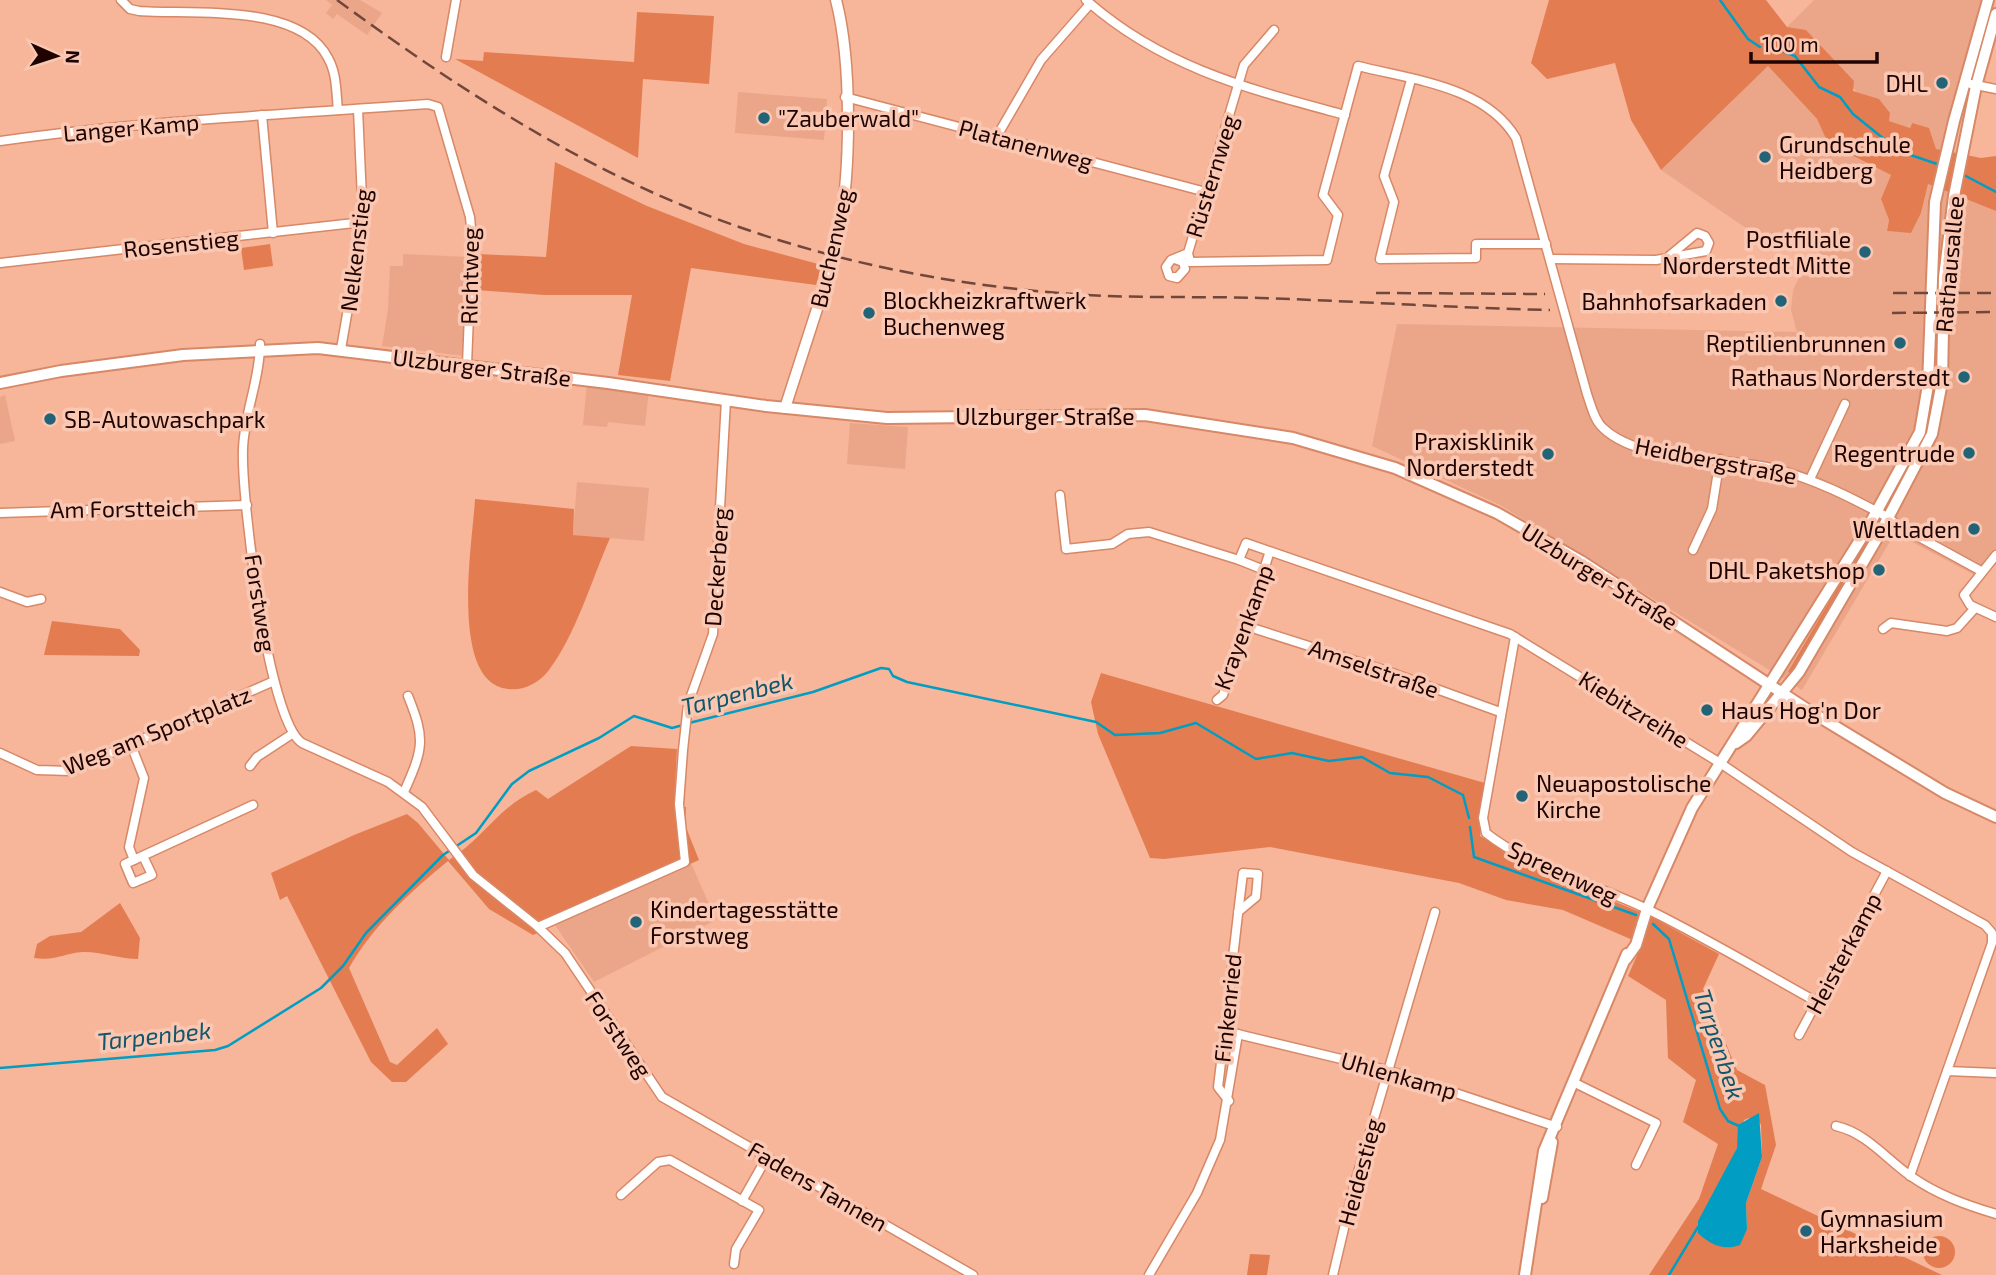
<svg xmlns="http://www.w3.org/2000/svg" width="1996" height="1275" font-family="'Exo 2',sans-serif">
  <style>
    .built { fill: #eba689 }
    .green { fill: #e37d51; fill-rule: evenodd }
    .water { fill: #019dc3 }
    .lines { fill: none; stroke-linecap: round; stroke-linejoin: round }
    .stream { stroke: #019dc3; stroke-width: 2.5 }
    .minor-casing { stroke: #d78867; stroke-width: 11 }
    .tertiary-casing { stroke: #d78867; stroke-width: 13 }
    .secondary-casing { stroke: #d78867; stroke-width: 14 }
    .minor { stroke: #fff; stroke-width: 8 }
    .tertiary { stroke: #fff; stroke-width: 10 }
    .secondary { stroke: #fff; stroke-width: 10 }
    .rail { stroke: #71473b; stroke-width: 2.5; stroke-dasharray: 14 7; stroke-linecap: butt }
    .tertiary-bridge-casing { stroke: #d78867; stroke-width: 13; stroke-linecap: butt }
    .tertiary-bridge { stroke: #fff; stroke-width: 10 }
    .poi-dot { fill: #236378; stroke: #f9c7b2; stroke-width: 2.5 }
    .labels { text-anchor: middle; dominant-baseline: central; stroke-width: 7; stroke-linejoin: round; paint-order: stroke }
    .poi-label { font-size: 23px; fill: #1e0300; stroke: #f9c7b2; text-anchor: end }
    .street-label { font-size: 23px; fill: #1e0300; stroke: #f9c7b2 }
    .water-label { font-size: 24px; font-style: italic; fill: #11566a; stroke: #f9c7b2 }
  </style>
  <rect width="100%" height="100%" fill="#f7b59a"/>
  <g class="built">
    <path d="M326,0H360L382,13L367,35L337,14L333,19L326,13L332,5Z"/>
    <path d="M1814,0H1985L1943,151L1936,149L1911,123L1910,128L1888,121L1787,27Z"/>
    <path d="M1768,66L1817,119L1829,143L1891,175L1881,199L1889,220L1887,231L1900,232L1921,213L1927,184L1996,211V562L1982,579L1895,533L1802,690L1500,505L1372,446L1397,324L1797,332L1791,310L1793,290L1801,273H1820V246L1826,233L1759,237L1661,170Z"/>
    <path d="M738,92L827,99L824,140L735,133Z"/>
    <path d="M403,254L469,257L464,356L382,346L388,309L390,266H403Z"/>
    <path d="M587,383L649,390L645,426L608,422L607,427L583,425Z"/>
    <path d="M5,395L15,441L0,444V397Z"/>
    <path d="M850,423L908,427L905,469L847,464Z"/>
    <path d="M577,482L649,488L644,541L573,535Z"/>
    <path d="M691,863L716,920L594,982L555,925Z"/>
  </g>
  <g class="green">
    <path d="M1549,0H1766L1787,27L1806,30L1854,81L1853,91L1879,99L1890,113L1889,121L1910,128L1912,123L1929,128L1936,149L1981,158L1996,156V211L1928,184L1921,213L1911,233L1887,231L1889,220L1881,199L1891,175L1828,143L1817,119L1768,66L1661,170L1631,120L1615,63L1547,79L1531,63Z"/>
    <path d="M637,12L714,16L709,84L643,79L638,158L455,59L483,61L484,52L634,62Z"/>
    <path d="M555,162L647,206L744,244L822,265L816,285L691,268L670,381L618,375L632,295H544L476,290L477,254L546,257Z"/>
    <path d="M270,244L273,266L244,270L241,248Z"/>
    <path d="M475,499L574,509L573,535L610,538C592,579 576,634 549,670C539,683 524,691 508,689C448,683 473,540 475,499Z"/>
    <path d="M1870,533L1874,536L1794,675L1788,672Z"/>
    <path d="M52,621L120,629L140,650L139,656L44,655Z"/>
    <path d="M1101,673L1485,783L1480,836L1543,872L1652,917L1719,954L1703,989L1737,1070L1765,1085L1776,1145L1761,1189L1942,1275H1649L1699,1199L1718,1144L1683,1122L1696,1080L1668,1058L1666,1000L1628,976L1642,944L1563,910L1506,900L1459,883L1270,847L1164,859L1150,858L1098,734L1091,702ZM1749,1118L1761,1124L1762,1157L1746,1203L1747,1229L1725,1174L1737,1148L1744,1120Z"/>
    <path d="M631,746L677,749L674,807H686L685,825L699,860L533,935L489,909L448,861C411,891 373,926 349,968L390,1062L397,1065L437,1028L448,1044L406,1082H392L371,1062L287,896L280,900L271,873L354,835L407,814L418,823L449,860C483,839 498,807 536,790L548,799Z"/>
    <path d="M120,903L140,938L138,959C121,959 97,951 83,952C63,953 58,961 34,958L37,944L50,936L81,932Z"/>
    <circle cx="1939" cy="1252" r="16"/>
    <path d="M1250,1254L1270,1255L1267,1275H1247Z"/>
  </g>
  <path class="water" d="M1759,1113L1762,1157L1746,1203L1747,1229L1740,1245C1724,1251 1711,1245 1698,1233V1221L1737,1148L1738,1125Z"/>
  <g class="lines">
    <g class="stream">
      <path d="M1720,0L1748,39L1760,47"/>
      <path d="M1784,52L1795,56L1819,87L1840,97L1853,114L1899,151L1940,165"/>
      <path d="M1962,174L1996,192"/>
      <path d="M689,723L813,692L881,668L889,669L893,676L907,682L1096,722L1115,735L1160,733L1196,723L1256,759L1292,753L1329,761L1362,757L1390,773L1428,777L1463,795L1469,818"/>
      <path d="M1470,827L1474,857L1636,915"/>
      <path d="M1653,924L1669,939L1720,1109L1728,1121L1741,1127"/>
      <path d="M0,1068L215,1050L228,1046L321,988L343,966L366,933L443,855L476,833L512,784L529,771L599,738L634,716L672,728L683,725"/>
      <path d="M1669,1275L1698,1227"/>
    </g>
    <defs>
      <g id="minor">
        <path d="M121,0L130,9L139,11C191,15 299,2 328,58C337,74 336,92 338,110"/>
        <path d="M1086,0C1163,68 1249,89 1345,115"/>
        <path d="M446,57L456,0"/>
        <path d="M1411,80L1384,176L1394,202L1380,259L1476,258V244H1546"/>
        <path d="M1971,84L1996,89"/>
        <path d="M845,97L1206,192"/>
        <path d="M262,115L273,233"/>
        <path d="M997,136L1041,60L1090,4"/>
        <path d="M0,141C142,121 285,114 428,104L438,107L470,217L472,239L467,365"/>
        <path d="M1188,253L1190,262L1327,260L1338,215L1323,195L1358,66C1413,80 1485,86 1516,138L1587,394C1591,405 1594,420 1603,428C1641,464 1725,456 1775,469C1815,479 1852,498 1889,518L1897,525L1981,571"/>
        <path d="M1175,259L1183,262L1185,269L1177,278L1169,276L1166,267L1171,260L1188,253L1244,65L1274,30"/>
        <path d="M1550,259L1656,260L1706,251L1709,243L1705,236L1697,233L1668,257"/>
        <path d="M0,263L363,222"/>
        <path d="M260,344C260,379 244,414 243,449C241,496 268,721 302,743L388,782L422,807L473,875L538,927L565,953L662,1097L973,1275"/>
        <path d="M341,349L363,222L358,109"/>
        <path d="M1810,479L1845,404"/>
        <path d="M1060,495L1066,549L1112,544L1128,534L1149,532L1239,560"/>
        <path d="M0,513L247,505"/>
        <path d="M1693,550L1712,509L1720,459"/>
        <path d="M1996,555L1964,595L1970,605L1996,617"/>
        <path d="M1264,570L1239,560L1246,543L1510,634L1720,763L1852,852L1985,925L1992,933V943L1947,1071"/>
        <path d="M0,592L27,602L41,599"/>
        <path d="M1246,626L1384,670L1500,712"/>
        <path d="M1883,629L1891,623L1947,631L1957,628L1975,608"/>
        <path d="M1515,637L1483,818L1486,833C1535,871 1594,883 1649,910C1706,938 1761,971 1817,1002"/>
        <path d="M1217,700L1223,695L1269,554"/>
        <path d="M131,745L144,778L129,847L134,860"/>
        <path d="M0,753L37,770L70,771L274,681"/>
        <path d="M250,766L257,757L292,734"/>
        <path d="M404,792C423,749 426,740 408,696"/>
        <path d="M143,856L152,875L133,883L125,864L253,805"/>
        <path d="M538,927L685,862L679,804L683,750L688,704L713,634L726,400"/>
        <path d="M1225,1031L1387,1070L1557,1127"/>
        <path d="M1799,1035L1887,871"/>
        <path d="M1575,1083L1656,1123L1636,1165"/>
        <path d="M1229,1101L1218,1087C1227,1016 1234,944 1243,873L1258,874L1256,897L1238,912"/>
        <path d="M1836,1126C1867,1133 1887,1160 1912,1177C1938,1195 1966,1205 1996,1214"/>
        <path d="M1910,1176L1947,1071L1996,1073"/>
        <path d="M621,1195L658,1162L670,1160L759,1210L736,1249L734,1264"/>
        <path d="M742,1201L767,1157"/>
        <path d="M1149,1275L1197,1193L1220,1140L1238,1034"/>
        <path d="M1333,1275L1354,1186L1435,912"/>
      </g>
      <g id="tertiary">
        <path d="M836,0C852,62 851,169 839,232"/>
        <path d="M785,408L828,275"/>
      </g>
      <g id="secondary">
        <path d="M0,383L61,371L183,355L318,348L608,383L766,406L887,418L1145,415L1293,438L1395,468L1497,513L1581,561L1808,710L1945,793L1996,817"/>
        <path d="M1736,743L1746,736L1799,672L1879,535L1932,434L1942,382L1944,277L1954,196L1976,86L1996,14"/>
        <path d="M1626,959L1636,945L1647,909L1692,808L1867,529L1920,432L1928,385L1935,202L1954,121L1988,0"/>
        <path d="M1542,1198L1552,1142"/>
        <path d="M1525,1275L1544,1151L1627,954"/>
      </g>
    </defs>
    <use href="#minor" class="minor-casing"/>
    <use href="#tertiary" class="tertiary-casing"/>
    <use href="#secondary" class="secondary-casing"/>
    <use href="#minor" class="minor"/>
    <use href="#tertiary" class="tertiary"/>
    <use href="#secondary" class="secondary"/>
    <g class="rail">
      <path d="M337,0C464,93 595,178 745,229C846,264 955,285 1060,293C1126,299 1194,296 1260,298C1357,301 1453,308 1550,310"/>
      <path d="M1376,293L1545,294"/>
      <path d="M1893,293H1996"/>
      <path d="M1892,313L1996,312"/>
    </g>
    <defs>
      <path id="tertiary-bridge" d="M828,275L839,232"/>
    </defs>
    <use href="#tertiary-bridge" class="tertiary-bridge-casing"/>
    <use href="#tertiary-bridge" class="tertiary-bridge"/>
  </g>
  <g class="poi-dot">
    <circle cx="1942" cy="83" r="7"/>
    <circle cx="764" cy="118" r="7"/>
    <circle cx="1765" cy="157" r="7"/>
    <circle cx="1865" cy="252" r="7"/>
    <circle cx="1781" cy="301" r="7"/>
    <circle cx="869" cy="313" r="7"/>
    <circle cx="1900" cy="343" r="7"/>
    <circle cx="1964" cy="377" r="7"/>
    <circle cx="50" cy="419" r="7"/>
    <circle cx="1969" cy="453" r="7"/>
    <circle cx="1548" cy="454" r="7"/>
    <circle cx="1974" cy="529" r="7"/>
    <circle cx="1879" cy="570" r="7"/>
    <circle cx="1707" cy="710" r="7"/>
    <circle cx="1522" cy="796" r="7"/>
    <circle cx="636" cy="922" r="7"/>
    <circle cx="1806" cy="1231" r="7"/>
  </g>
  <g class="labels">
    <g class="poi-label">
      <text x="1928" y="83">DHL</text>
      <text x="778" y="118" text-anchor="start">"Zauberwald"</text>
      <text x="1779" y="144" text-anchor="start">Grundschule<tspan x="1779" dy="26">Heidberg</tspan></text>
      <text x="1851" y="239">Postfiliale<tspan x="1851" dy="26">Norderstedt Mitte</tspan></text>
      <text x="883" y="300" text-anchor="start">Blockheizkraftwerk<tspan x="883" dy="26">Buchenweg</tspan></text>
      <text x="1767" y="301">Bahnhofsarkaden</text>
      <text x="1886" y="343">Reptilienbrunnen</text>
      <text x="1950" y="377">Rathaus Norderstedt</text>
      <text x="64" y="419" text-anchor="start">SB-Autowaschpark</text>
      <text x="1534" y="441">Praxisklinik<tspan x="1534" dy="26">Norderstedt</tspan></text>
      <text x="1955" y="453">Regentrude</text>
      <text x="1960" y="529">Weltladen</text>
      <text x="1865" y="570">DHL Paketshop</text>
      <text x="1721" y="710" text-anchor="start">Haus Hog'n Dor</text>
      <text x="1536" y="783" text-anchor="start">Neuapostolische<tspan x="1536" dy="26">Kirche</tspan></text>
      <text x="650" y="909" text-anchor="start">Kindertagesstätte<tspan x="650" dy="26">Forstweg</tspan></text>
      <text x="1820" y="1218" text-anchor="start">Gymnasium<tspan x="1820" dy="26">Harksheide</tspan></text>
    </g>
    <g class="street-label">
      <text transform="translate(131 127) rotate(-5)">Langer Kamp</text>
      <text transform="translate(1026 144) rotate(15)">Platanenweg</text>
      <text transform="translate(1211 176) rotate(-73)">Rüsternweg</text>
      <text transform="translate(181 243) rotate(-6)">Rosenstieg</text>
      <text transform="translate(831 248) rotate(-77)">Buchenweg</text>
      <text transform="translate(355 250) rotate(-83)">Nelkenstieg</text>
      <text transform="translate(1949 264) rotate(-85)">Rathausallee</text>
      <text transform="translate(469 276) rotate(-89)">Richtweg</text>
      <text transform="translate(482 367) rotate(7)">Ulzburger Straße</text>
      <text x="1045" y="416">Ulzburger Straße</text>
      <text transform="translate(1716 460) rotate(11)">Heidbergstraße</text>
      <text transform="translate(123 508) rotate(-1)">Am Forstteich</text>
      <text transform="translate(716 567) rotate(-86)">Deckerberg</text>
      <text transform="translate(1600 576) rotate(32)">Ulzburger Straße</text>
      <text transform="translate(261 603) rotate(81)">Forstweg</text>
      <text transform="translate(1243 627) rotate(-70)">Krayenkamp</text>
      <text transform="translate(1374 668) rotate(19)">Amselstraße</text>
      <text transform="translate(1634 709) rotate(32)">Kiebitzreihe</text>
      <text transform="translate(157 730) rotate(-22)">Weg am Sportplatz</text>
      <text transform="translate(1563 872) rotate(25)">Spreenweg</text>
      <text transform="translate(1843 953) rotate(-62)">Heisterkamp</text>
      <text transform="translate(1227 1008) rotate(-84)">Finkenried</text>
      <text transform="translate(619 1034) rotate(56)">Forstweg</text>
      <text transform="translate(1399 1075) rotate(16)">Uhlenkamp</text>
      <text transform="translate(1359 1172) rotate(-75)">Heidestieg</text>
      <text transform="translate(818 1186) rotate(30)">Fadens Tannen</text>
    </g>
    <g class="water-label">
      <text transform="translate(737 693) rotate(-14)">Tarpenbek</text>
      <text transform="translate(154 1035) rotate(-6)">Tarpenbek</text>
      <text transform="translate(1720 1044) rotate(72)">Tarpenbek</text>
    </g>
  </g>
  <g transform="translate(56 56) rotate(93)" stroke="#f9c7b2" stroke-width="5" paint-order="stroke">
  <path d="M0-5L12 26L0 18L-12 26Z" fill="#1e0300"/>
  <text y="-10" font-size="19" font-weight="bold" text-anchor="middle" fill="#1e0300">N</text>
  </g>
  <path d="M1751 52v10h126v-10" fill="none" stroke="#1e0300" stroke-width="3.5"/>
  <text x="1762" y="52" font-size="21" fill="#1e0300" stroke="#f9c7b2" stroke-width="5" paint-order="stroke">100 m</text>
</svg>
